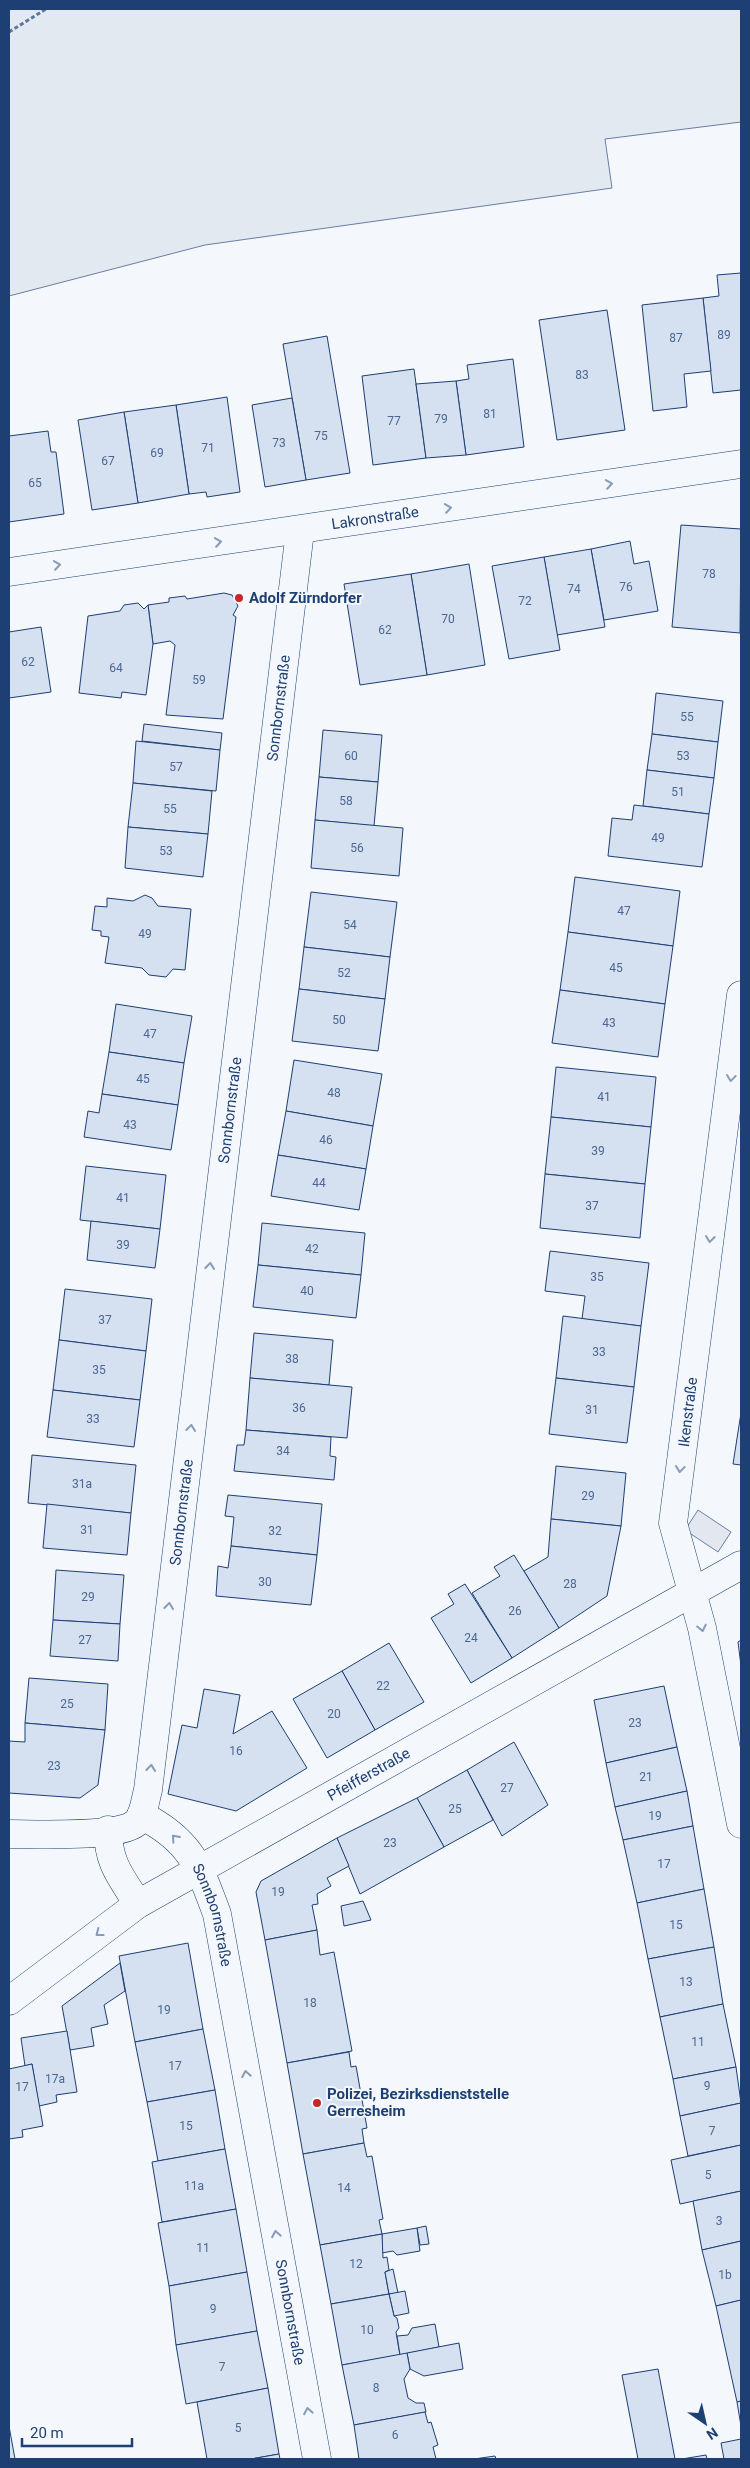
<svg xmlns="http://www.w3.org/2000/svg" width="750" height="2468" font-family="Roboto,sans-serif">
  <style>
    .green { fill: #e3e9f0; stroke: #687fa3 }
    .parking { fill: #e3e8f0; stroke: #687fa3 }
    .building { fill: #d5e0f0; stroke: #1d3f73 }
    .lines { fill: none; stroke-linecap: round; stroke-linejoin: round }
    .minor-casing { stroke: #1d3f73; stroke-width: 29 }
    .path { stroke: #5e769c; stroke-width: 3; stroke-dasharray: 4 2.5; stroke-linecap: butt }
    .minor { stroke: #f4f7fb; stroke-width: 28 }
    .oneway { stroke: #889bb7 }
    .poi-dot { fill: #c62828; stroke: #f4f7fb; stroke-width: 2 }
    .labels { text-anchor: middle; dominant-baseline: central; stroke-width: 4; stroke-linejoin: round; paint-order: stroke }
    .number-label { font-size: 12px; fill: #4b6792 }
    .street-label { font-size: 15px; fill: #1d3f73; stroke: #f4f7fb }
    .poi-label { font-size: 15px; font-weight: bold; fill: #1d3f73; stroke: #f4f7fb; text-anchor: start }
  </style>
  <rect width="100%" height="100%" fill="#f4f7fb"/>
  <path class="green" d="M9,9H741V122L605,139L612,188L205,245L9,296Z"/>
  <path class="parking" d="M698,1510L731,1532L718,1552L685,1530Z"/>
  <g class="building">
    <path d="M741,273V390L713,393L703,298L719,296L717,275Z"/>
    <path d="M703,298L711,371L684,374L687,407L653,411L642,305Z"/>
    <path d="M607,310L625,430L557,440L539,320Z"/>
    <path d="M327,336L350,473L306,480L283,344Z"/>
    <path d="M513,359L524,447L466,455L456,381L469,379L467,365Z"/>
    <path d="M414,369L426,458L373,465L362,376Z"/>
    <path d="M456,381L466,455L426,458L416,384Z"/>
    <path d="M227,397L240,492L207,497L206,492L189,494L176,405Z"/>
    <path d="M292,398L306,480L265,487L252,405Z"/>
    <path d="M176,405L189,494L138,503L124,412Z"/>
    <path d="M124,412L138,503L92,510L78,420Z"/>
    <path d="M48,431L51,452H56L64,514L9,522V436Z"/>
    <path d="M681,525L741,529L740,633L672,627Z"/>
    <path d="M630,541L634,564L649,561L658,611L604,620L591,549Z"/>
    <path d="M591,549L605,627L557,635L544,557Z"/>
    <path d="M544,557L560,650L509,659L492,566Z"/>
    <path d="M469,564L485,665L427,675L411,574Z"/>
    <path d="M411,574L427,675L360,685L344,584Z"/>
    <path d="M224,593L232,595L238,606L233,615L236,617L223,719L166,715L175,645L170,641L153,644L148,605L169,602V598L185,596L187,599Z"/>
    <path d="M138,603L144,609L148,605L153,644L146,695L122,692L121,698L79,693L88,616L120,611L124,605Z"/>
    <path d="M41,627L51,692L9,698V632Z"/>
    <path d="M656,693L723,701L718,742L652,734Z"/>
    <path d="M144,724L222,733L220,750L142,741Z"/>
    <path d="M323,730L382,735L378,782L319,777Z"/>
    <path d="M652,734L718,742L714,778L647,770Z"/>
    <path d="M136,741L220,750L216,791L133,783Z"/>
    <path d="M647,770L714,778L709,814L643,806Z"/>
    <path d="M319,777L378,782L374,826L315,820Z"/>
    <path d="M133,783L212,791L208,834L128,827Z"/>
    <path d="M634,805L709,814L702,867L608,856L612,818L632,820Z"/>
    <path d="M315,820L403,828L399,876L311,868Z"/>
    <path d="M128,827L208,834L203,877L125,868Z"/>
    <path d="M575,877L680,891L673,946L568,932Z"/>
    <path d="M311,892L397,902L390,957L304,947Z"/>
    <path d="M145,895L152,898L158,906L191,909L185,970L173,969L166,977L149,975L142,968L105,963L109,937L101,936V931L92,930L95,906L107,907V898L133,901Z"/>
    <path d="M568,932L673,946L665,1004L560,990Z"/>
    <path d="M304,947L390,957L385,999L299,989Z"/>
    <path d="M299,989L385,999L378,1051L292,1041Z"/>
    <path d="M560,990L665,1004L658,1057L552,1043Z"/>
    <path d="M116,1004L192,1016L184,1063L109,1052Z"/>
    <path d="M109,1052L184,1063L178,1105L102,1094Z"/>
    <path d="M294,1060L382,1074L373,1126L286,1111Z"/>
    <path d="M556,1067L656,1077L651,1127L551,1117Z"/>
    <path d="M102,1094L178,1105L171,1150L84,1137L88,1111L99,1113Z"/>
    <path d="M286,1111L373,1126L366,1169L278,1155Z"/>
    <path d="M551,1117L651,1127L645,1184L545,1174Z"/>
    <path d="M278,1155L366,1169L359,1210L271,1196Z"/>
    <path d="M86,1166L166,1175L160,1229L80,1220Z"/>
    <path d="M545,1174L645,1184L640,1238L540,1228Z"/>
    <path d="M91,1221L160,1229L155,1268L87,1260Z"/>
    <path d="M262,1223L365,1233L361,1275L258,1265Z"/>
    <path d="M550,1251L649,1263L641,1326L582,1319L585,1296L545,1291Z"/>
    <path d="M258,1265L361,1275L356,1318L253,1307Z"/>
    <path d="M65,1289L152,1299L146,1351L59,1340Z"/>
    <path d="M563,1316L641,1326L634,1387L556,1378Z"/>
    <path d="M254,1333L333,1340L329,1385L250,1378Z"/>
    <path d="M59,1340L146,1351L140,1400L53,1390Z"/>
    <path d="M250,1378L352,1387L347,1438L246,1430Z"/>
    <path d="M556,1378L634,1387L627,1443L549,1434Z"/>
    <path d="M53,1390L140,1400L134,1447L47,1437Z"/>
    <path d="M741,1413V1465L733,1464Z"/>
    <path d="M246,1430L331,1437L330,1456L336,1457L334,1480L234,1471L237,1445H244Z"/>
    <path d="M32,1455L136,1465L131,1513L28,1503Z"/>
    <path d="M556,1466L626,1473L621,1526L551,1519Z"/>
    <path d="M228,1495L322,1504L317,1555L231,1546L234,1517L225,1516Z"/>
    <path d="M47,1504L131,1513L127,1555L43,1548Z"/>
    <path d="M551,1519L621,1526L607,1596L559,1628L524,1571L548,1557Z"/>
    <path d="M231,1546L317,1555L311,1605L216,1596L218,1566L228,1568Z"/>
    <path d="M514,1555L559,1628L512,1658L472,1593L500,1576L494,1567Z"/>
    <path d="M56,1570L124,1575L120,1624L53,1620Z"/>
    <path d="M465,1584L512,1658L471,1683L431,1618L454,1604L448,1594Z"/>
    <path d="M53,1620L120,1624L118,1661L50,1656Z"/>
    <path d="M741,1640V1666L738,1642Z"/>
    <path d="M389,1643L424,1702L375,1730L342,1671Z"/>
    <path d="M342,1671L375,1730L327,1758L293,1699Z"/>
    <path d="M29,1678L108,1684L105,1730L25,1723Z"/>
    <path d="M664,1686L677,1747L606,1763L594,1700Z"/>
    <path d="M204,1689L240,1695L233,1734L272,1711L307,1768L236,1811L168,1794L182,1725L197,1728Z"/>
    <path d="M25,1723L105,1730L98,1785L80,1798L9,1793V1741L25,1742Z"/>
    <path d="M514,1742L548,1805L502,1836L467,1770Z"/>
    <path d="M677,1747L687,1791L615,1807L606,1763Z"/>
    <path d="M467,1770L493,1820L444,1847L417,1798Z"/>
    <path d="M687,1791L693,1826L623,1840L615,1807Z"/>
    <path d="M417,1798L444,1847L360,1894L337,1838Z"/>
    <path d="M693,1826L704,1889L637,1903L623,1840Z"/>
    <path d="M337,1838L349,1866L327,1878L331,1886L317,1894L318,1904L312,1905L317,1930L265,1940L256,1892L261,1881Z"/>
    <path d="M704,1889L714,1947L648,1959L637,1903Z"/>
    <path d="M363,1901L371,1920L344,1926L341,1906Z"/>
    <path d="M317,1930L320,1955L334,1952L352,2051L287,2063L265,1940Z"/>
    <path d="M188,1943L203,2029L135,2042L119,1956Z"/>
    <path d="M714,1947L723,2004L660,2017L648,1959Z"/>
    <path d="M120,1963L125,1991L104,2005L108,2024L91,2028L94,2046L70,2050L62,2006Z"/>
    <path d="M723,2004L736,2067L673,2079L660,2017Z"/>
    <path d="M203,2029L215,2090L147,2102L135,2042Z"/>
    <path d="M67,2031L77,2092L56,2095L57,2102L39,2106L32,2064L25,2066L21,2038Z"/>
    <path d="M349,2052L351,2067L356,2066L367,2128L362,2129L364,2143L303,2154L287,2063Z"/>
    <path d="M32,2064L43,2126L22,2130L23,2137L9,2139V2069Z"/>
    <path d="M736,2067L741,2103L680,2116L673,2079Z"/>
    <path d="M215,2090L225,2149L158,2161L147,2102Z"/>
    <path d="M741,2103V2145L688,2156L680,2116Z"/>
    <path d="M364,2143L367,2157L372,2156L383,2219L379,2220L382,2234L320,2245L303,2154Z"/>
    <path d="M741,2145V2191L680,2204L671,2160Z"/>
    <path d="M225,2149L236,2209L162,2222L152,2162Z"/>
    <path d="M741,2191V2241L702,2250L693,2201Z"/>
    <path d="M236,2209L247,2272L169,2286L158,2223Z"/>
    <path d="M426,2226L429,2244L420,2245L417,2228Z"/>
    <path d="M417,2228L420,2251L397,2255L393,2251L382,2253V2234Z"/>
    <path d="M382,2234L383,2258L387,2257L389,2270L385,2272L389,2294L331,2304L320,2245Z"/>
    <path d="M741,2241V2300L716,2306L702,2250Z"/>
    <path d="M393,2269L398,2293L389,2294L385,2272Z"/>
    <path d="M247,2272L257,2331L176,2345L169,2286Z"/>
    <path d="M405,2291L409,2313L394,2316L389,2294Z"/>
    <path d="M389,2294L394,2316L397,2318L399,2328L396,2332L400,2355L342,2365L331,2304Z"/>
    <path d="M741,2300V2401L737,2402L716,2306Z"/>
    <path d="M435,2324L439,2347L400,2355L397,2336L408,2335L412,2328Z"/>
    <path d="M257,2331L268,2388L186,2404L176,2345Z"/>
    <path d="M459,2343L463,2369L424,2376L410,2369L407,2353Z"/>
    <path d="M407,2353L410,2369L404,2379L408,2398L416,2403H424L426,2412L354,2425L342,2365Z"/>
    <path d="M658,2369L675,2459H638L622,2375Z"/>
    <path d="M268,2388L279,2454L251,2459H207L197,2402Z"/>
    <path d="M741,2401V2426L737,2402Z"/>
    <path d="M425,2412L428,2423L431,2422L438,2445L433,2447L436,2459H359L354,2425Z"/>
    <path d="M9,2426L15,2459H9Z"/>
    <path d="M741,2439V2459H724L721,2443Z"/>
    <path d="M279,2454L280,2459H251Z"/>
    <path d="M706,2455L707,2459H682Z"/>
    <path d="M495,2456L496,2459H474Z"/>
  </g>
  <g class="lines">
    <defs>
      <g id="minor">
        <path id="s1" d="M9,572L741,464"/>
        <path d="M741,995L673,1523L702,1628L741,1824"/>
        <path id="s2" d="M141,1815C190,1840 199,1865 217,1914L317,2459"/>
        <path d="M108,1830C108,1863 121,1877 138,1904"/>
        <path id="s3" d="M9,1834C34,1834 118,1838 136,1823C144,1816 145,1800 148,1790L300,531"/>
        <path id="s4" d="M9,2001L138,1904L741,1565"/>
      </g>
    </defs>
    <use href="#minor" class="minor-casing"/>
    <path class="path" d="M9,32L46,9"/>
    <use href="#minor" class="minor"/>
  </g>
  <defs><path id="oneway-chevron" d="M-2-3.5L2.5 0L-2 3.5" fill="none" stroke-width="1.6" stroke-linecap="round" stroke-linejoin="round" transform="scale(1.25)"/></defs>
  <g class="oneway">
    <use href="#oneway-chevron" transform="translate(609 484) rotate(-9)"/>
    <use href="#oneway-chevron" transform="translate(448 508) rotate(-9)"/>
    <use href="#oneway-chevron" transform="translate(218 542) rotate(-8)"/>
    <use href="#oneway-chevron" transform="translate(57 565) rotate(-8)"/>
    <use href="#oneway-chevron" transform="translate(731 1078) rotate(97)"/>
    <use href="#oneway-chevron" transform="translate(710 1239) rotate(97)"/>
    <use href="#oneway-chevron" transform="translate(210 1266) rotate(-83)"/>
    <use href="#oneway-chevron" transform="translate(191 1428) rotate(-83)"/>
    <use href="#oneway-chevron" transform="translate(680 1469) rotate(97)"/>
    <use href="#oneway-chevron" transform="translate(169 1606) rotate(-83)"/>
    <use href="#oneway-chevron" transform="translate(702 1628) rotate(78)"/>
    <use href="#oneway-chevron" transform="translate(151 1768) rotate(-84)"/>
    <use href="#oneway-chevron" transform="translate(175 1838) rotate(-132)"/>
    <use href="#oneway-chevron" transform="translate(99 1933) rotate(143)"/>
    <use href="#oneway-chevron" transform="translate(246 2074) rotate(-100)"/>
    <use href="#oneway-chevron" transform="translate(276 2234) rotate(-100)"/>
    <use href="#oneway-chevron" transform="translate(308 2411) rotate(-100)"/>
  </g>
  <g class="poi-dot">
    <circle cx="239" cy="598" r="5"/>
    <circle cx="317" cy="2103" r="5"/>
  </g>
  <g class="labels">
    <g class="number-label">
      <text x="724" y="335">89</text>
      <text x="676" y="338">87</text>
      <text x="582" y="375">83</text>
      <text x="490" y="414">81</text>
      <text x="441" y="419">79</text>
      <text x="394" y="421">77</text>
      <text x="321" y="436">75</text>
      <text x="279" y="443">73</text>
      <text x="208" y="448">71</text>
      <text x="157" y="453">69</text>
      <text x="108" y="461">67</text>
      <text x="35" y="483">65</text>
      <text x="709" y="574">78</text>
      <text x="626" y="587">76</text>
      <text x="574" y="589">74</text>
      <text x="525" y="601">72</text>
      <text x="448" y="619">70</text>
      <text x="385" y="630">62</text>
      <text x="28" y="662">62</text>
      <text x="116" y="668">64</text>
      <text x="199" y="680">59</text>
      <text x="687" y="717">55</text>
      <text x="351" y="756">60</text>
      <text x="683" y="756">53</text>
      <text x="176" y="767">57</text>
      <text x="678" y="792">51</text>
      <text x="346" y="801">58</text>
      <text x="170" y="809">55</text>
      <text x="658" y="838">49</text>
      <text x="357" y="848">56</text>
      <text x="166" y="851">53</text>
      <text x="624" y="911">47</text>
      <text x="350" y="925">54</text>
      <text x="145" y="934">49</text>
      <text x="616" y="968">45</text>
      <text x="344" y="973">52</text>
      <text x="339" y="1020">50</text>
      <text x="609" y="1023">43</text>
      <text x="150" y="1034">47</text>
      <text x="143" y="1079">45</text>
      <text x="334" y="1093">48</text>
      <text x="604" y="1097">41</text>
      <text x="130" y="1125">43</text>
      <text x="326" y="1140">46</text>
      <text x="598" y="1151">39</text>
      <text x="319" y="1183">44</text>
      <text x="123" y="1198">41</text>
      <text x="592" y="1206">37</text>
      <text x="123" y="1245">39</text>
      <text x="312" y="1249">42</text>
      <text x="597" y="1277">35</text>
      <text x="307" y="1291">40</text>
      <text x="105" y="1320">37</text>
      <text x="599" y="1352">33</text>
      <text x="292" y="1359">38</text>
      <text x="99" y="1370">35</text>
      <text x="299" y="1408">36</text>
      <text x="592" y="1410">31</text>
      <text x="93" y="1419">33</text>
      <text x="283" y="1451">34</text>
      <text x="82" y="1484">31a</text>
      <text x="588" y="1496">29</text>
      <text x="87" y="1530">31</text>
      <text x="275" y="1531">32</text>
      <text x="265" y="1582">30</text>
      <text x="570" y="1584">28</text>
      <text x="88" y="1597">29</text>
      <text x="515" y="1611">26</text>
      <text x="471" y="1638">24</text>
      <text x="85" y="1640">27</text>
      <text x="383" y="1686">22</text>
      <text x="67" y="1704">25</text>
      <text x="334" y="1714">20</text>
      <text x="635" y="1723">23</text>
      <text x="236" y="1751">16</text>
      <text x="54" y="1766">23</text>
      <text x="646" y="1777">21</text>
      <text x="507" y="1788">27</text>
      <text x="455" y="1809">25</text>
      <text x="655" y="1816">19</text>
      <text x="390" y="1843">23</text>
      <text x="664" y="1864">17</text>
      <text x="278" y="1892">19</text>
      <text x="676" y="1925">15</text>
      <text x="686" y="1982">13</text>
      <text x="310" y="2003">18</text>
      <text x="164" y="2010">19</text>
      <text x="698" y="2042">11</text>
      <text x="175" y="2066">17</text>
      <text x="55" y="2079">17a</text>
      <text x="707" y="2086">9</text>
      <text x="22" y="2087">17</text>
      <text x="186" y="2126">15</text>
      <text x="712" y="2131">7</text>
      <text x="708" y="2175">5</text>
      <text x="194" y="2186">11a</text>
      <text x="344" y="2188">14</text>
      <text x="719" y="2221">3</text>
      <text x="203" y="2248">11</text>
      <text x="356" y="2264">12</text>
      <text x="725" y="2275">1b</text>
      <text x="213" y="2309">9</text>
      <text x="367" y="2330">10</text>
      <text x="222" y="2367">7</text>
      <text x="376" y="2388">8</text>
      <text x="238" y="2428">5</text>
      <text x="395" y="2435">6</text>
    </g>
    <g class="street-label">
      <text stroke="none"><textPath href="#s1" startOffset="370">Lakronstraße</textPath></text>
      <text stroke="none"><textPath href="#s3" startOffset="1254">Sonnbornstraße</textPath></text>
      <text stroke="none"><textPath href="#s3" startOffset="849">Sonnbornstraße</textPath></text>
      <text transform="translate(688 1412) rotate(-83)">Ikenstraße</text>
      <text stroke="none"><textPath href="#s3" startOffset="444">Sonnbornstraße</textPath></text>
      <text stroke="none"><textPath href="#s4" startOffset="426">Pfeifferstraße</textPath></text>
      <text stroke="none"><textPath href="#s2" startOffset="129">Sonnbornstraße</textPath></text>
      <text stroke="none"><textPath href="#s2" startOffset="534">Sonnbornstraße</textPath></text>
    </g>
    <g class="poi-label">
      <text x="249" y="598">Adolf Zürndorfer</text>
      <text x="327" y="2094">Polizei, Bezirksdienststelle<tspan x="327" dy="17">Gerresheim</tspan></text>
    </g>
  </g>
  <rect width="750" height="2468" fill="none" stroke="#1d3f73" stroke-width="20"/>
  <g transform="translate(705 2423) rotate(146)" stroke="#f4f7fb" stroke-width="4" paint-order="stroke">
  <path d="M0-4L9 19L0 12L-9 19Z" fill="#1d3f73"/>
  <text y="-8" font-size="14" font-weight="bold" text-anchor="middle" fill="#1d3f73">N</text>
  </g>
  <path d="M22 2438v8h110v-8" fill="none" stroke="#1d3f73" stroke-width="2.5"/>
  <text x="30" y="2438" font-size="15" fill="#1d3f73" stroke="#f4f7fb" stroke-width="4" paint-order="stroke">20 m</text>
</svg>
